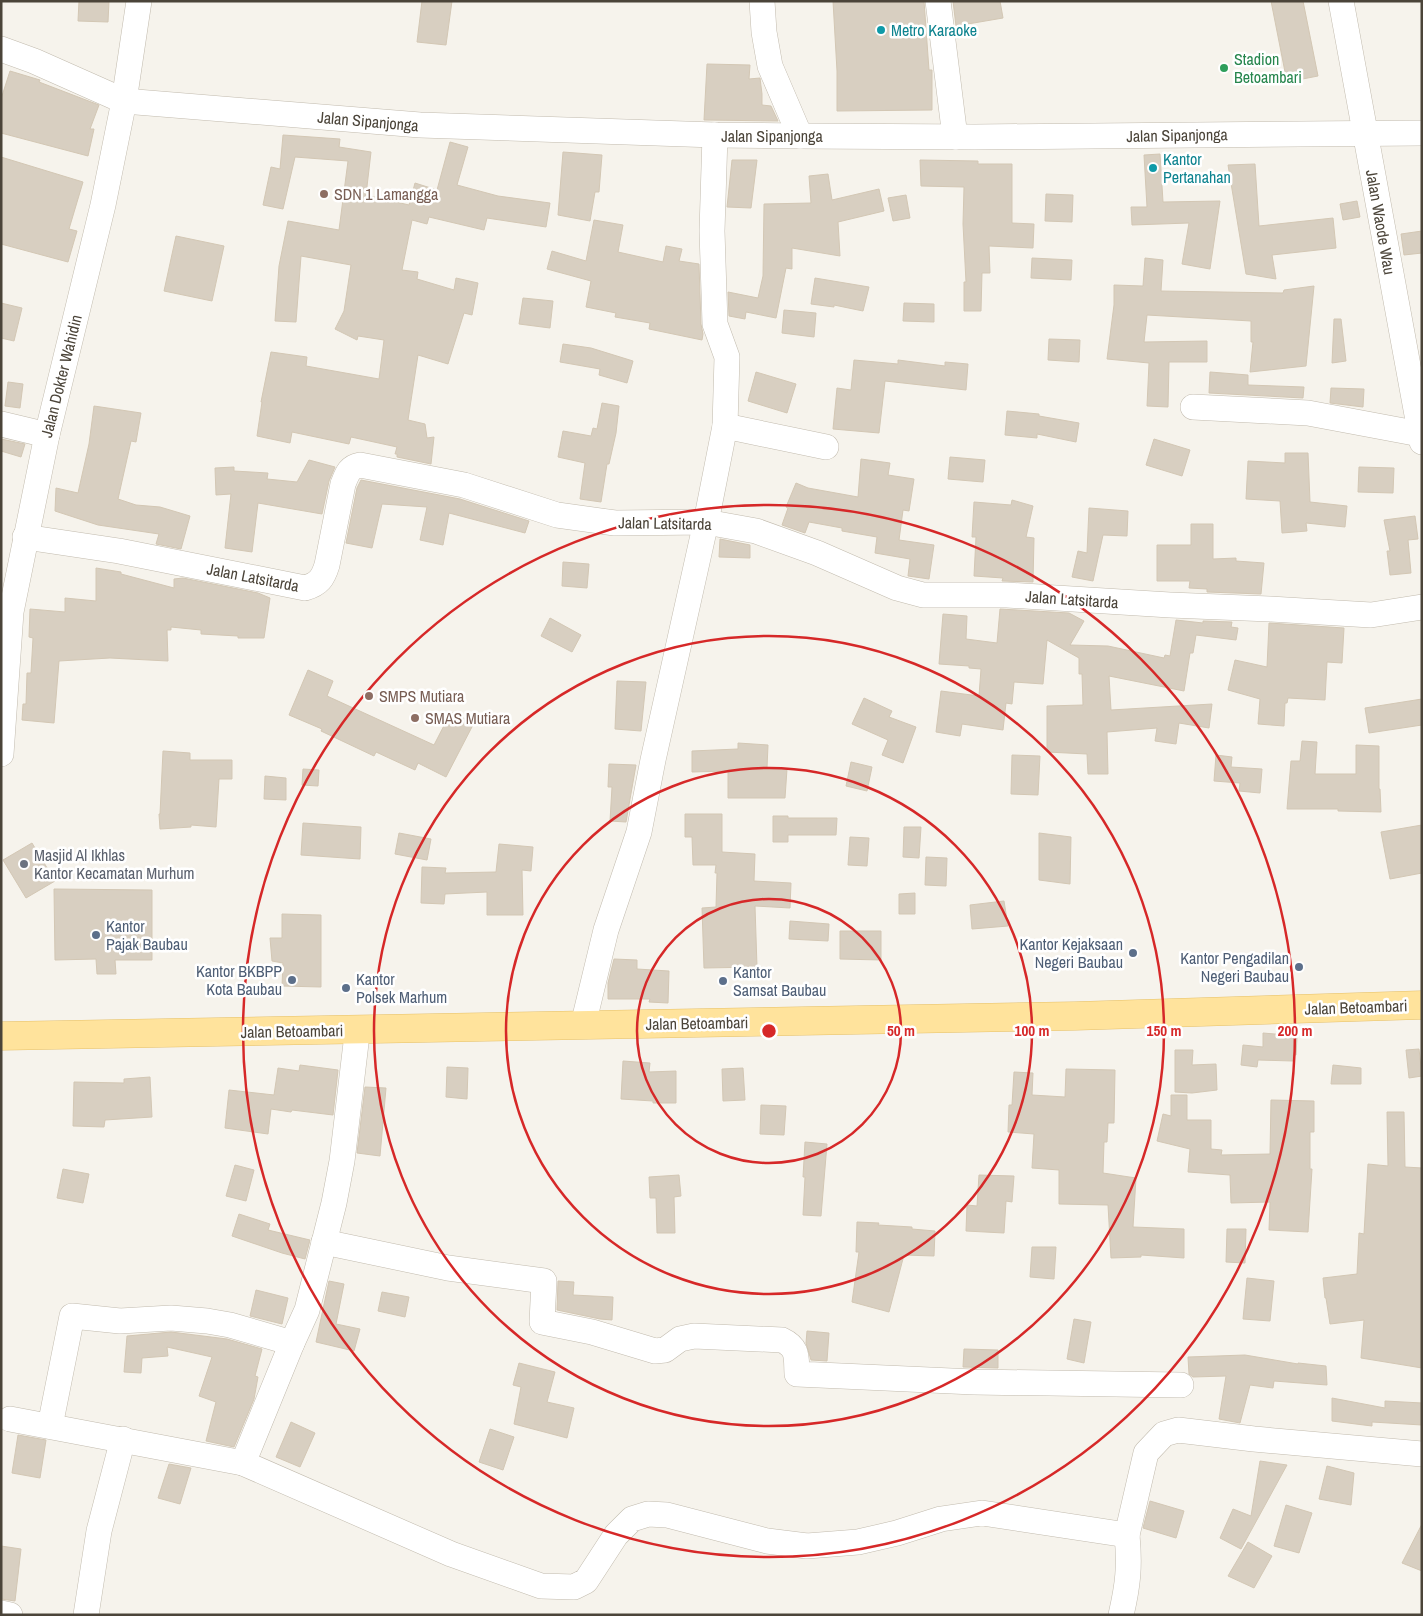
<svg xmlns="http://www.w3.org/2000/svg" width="1423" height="1616" font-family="'Archivo Narrow',sans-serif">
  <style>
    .building { fill: #d8cfc1; stroke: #d3c7b4 }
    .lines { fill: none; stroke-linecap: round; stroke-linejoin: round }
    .minor-casing { stroke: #c2bbae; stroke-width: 26 }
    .major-casing { stroke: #e6c16a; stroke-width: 29 }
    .minor { stroke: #fff; stroke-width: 25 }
    .major { stroke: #ffe39c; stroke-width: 28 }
    .ring { fill: none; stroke: #d62828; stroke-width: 2.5 }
    .culture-dot { fill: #0f9aa8; stroke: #fff; stroke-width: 2 }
    .leisure-dot { fill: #2e9e5b; stroke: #fff; stroke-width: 2 }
    .education-dot { fill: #8d6e63; stroke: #fff; stroke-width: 2 }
    .worship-dot { fill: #6b7280; stroke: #fff; stroke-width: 2 }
    .service-dot { fill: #5c6f8a; stroke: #fff; stroke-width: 2 }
    .labels { text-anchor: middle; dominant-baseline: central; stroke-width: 5; stroke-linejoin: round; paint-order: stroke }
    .culture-label { font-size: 16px; fill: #0d838f; stroke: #fff; text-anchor: start }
    .leisure-label { font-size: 16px; fill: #27864d; stroke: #fff; text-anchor: start }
    .street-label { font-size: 16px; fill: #4b4439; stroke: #fff }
    .education-label { font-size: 16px; fill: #785e54; stroke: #fff; text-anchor: start }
    .worship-label { font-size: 16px; fill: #5b616d; stroke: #fff; text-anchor: start }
    .service-label { font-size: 16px; fill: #4e5e75; stroke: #fff; text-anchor: start }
    .centre { fill: #d62828; stroke: #fff; stroke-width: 2.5 }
    .ring-label { font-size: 15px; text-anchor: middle; font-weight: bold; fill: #d62828; stroke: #fff; stroke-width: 5; stroke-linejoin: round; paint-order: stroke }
  </style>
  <rect width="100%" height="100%" fill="#f6f3ec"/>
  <g class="building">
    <path d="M79,1H109L108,22L78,21Z"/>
    <path d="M422,1H452L446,45L417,42Z"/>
    <path d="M833,1H924L929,70H932V110L837,111V71Z"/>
    <path d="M953,1H1000L1003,18L956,26Z"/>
    <path d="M1271,1H1303L1318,76L1287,82Z"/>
    <path d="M707,64L750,65L749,79L760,78L762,94V105L771,106L778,121L704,120Z"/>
    <path d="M10,71L40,80L39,82L99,105L90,129H94L88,156L1,133V99Z"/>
    <path d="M283,135L340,139L339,147L371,152L366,195L409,205L415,183L437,190L450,142L468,147L457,185L498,196L550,203L546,227L487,218L484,230L429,217L427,224L412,220L402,270L418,272L417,279L454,290L456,278L478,283L472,315L464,313L448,364L418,355L408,420L425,424L427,438L434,437L431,464L397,457V454H395L397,447L351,437L349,444L292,432L290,443L257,436L262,402H261L271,352L307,357L306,366L379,379L384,340L358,336L357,340L335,329L344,311L351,265L301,256L296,322L275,321L279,266L288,221L339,230L348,161L295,157L283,209L263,205L271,167L280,169Z"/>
    <path d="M563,152L602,155L599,192H595L590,221L558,215Z"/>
    <path d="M1160,154L1163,202L1220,201L1210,269L1182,264L1189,223L1132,225L1131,207H1147L1144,155Z"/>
    <path d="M1,157L83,182L69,229L77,231L68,262L1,244Z"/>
    <path d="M732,160H757L751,208L727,207Z"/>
    <path d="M920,160L978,161V164H1012V223L1034,224L1033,248L989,246L990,273H982L981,311H964V282H966L963,224L964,187L921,186Z"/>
    <path d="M1255,164L1259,226L1333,218L1336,248L1272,255L1276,279L1246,274L1228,165Z"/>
    <path d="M828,174L832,200L879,189L884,211L838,222L840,256L792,248V269L786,268L776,318L746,312L745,319L729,316L728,292L758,298L763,276L764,204L811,203L809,176Z"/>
    <path d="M1046,194L1073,195L1072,222L1045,221Z"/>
    <path d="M906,195L910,218L893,221L888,198Z"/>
    <path d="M1357,201L1360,217L1343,220L1340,204Z"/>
    <path d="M594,220L623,225L618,252L663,262L666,246L682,249L679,261L699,264L701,324L703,334L702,340L649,329L650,323L615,317L616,313L586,307L591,281L547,269L552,251L586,261Z"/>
    <path d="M1422,231V253L1404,255L1401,234Z"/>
    <path d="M176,236L224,246L212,301L164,291Z"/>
    <path d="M1032,258L1072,260L1071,280L1031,278Z"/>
    <path d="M1145,258L1163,260L1161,291L1283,293L1284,290L1314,286L1306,366L1250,372L1253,342H1251V321L1147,315L1144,342L1207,341V362H1169L1168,407L1147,406L1149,363L1107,359L1114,305V285L1143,286Z"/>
    <path d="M815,278L869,287L863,311L834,305V307L811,304Z"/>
    <path d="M523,298L553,301L550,328L519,324Z"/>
    <path d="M1,303L22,308L14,341L1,338Z"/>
    <path d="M904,303L934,304V322L903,321Z"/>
    <path d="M784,310L816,313L814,337L782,333Z"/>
    <path d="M1334,319H1341L1346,361L1332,363Z"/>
    <path d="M1049,339L1080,340L1079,362L1048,360Z"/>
    <path d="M563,344L591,348L633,361L627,383L599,375L600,369L560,362Z"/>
    <path d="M854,360L898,364V360L945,366V362L968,364L966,390L885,381L879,433L833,429L837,388L851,390Z"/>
    <path d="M756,372L796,384L787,413L748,401Z"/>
    <path d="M1210,372L1248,375V385L1304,387L1303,398L1209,393Z"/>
    <path d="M8,382L23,384L20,408L5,406Z"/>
    <path d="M1331,388L1364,389L1363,407L1330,403Z"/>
    <path d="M602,403L619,406L616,433L609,464H607L601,502L580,499L585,463L558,457L563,431L591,436L593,428L597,429Z"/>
    <path d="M94,406L141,413L136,442L131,441L118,499L136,505L160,507L190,516L181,549L156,544L159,534L98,525L55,511L56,488L78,493L89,444Z"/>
    <path d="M1007,411L1039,414V416L1079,423L1076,442L1037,434V438L1005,435Z"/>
    <path d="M1,439L25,444L21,457L1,451Z"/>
    <path d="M1154,439L1190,450L1182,476L1146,465Z"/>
    <path d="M1285,453H1308L1310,502L1347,506L1345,527L1306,523L1307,531L1282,533L1280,501L1246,499L1248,461L1285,463Z"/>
    <path d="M950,457L985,460L983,482L948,479Z"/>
    <path d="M861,459L890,463L888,475L914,479L909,511L903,510L899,540L934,545L929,579L908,576L910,559L875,553L877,537L842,531V528L809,522L805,533L782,525L788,508L786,507L796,483L808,488L858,497Z"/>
    <path d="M309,460L335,467L329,481L322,514L258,503L252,552L225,548L231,494L216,495L215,468L234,467V471L268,473L267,479L297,482Z"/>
    <path d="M1359,467L1394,468L1393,493L1358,492Z"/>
    <path d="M361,480L460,499L529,521L525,533L449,513L443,545L420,540L427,507L382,504L372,548L346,543L357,488Z"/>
    <path d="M1012,500L1033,506L1026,537L1034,538L1033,582L1002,581L1003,578L974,576L976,537H972L974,502L1011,505Z"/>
    <path d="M1089,508L1128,511L1127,536L1103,535L1093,581L1072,577L1078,551L1087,553Z"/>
    <path d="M1415,516L1418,539L1408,540L1411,573L1390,575L1387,551H1390L1384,520Z"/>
    <path d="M1191,524H1213V559L1236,558V561L1264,563L1261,594L1207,592V589L1189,588L1190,581H1157V545H1191Z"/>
    <path d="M720,539L750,545V558L719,557Z"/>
    <path d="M563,562L589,564L587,588L562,586Z"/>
    <path d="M96,568L121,572V574L174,588V579L183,578L258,593L270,598L264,638H238V636L201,634V630L171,627V630H167L168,661L110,658L59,661L54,723L22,720L23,704H26L27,673H31L33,638L29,637L30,609L65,612V598L96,601Z"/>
    <path d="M1000,609L1069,613L1084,621L1070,645L1108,646L1164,658L1165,655L1170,656L1176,620L1203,623V621L1232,622L1231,627L1238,628L1236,640L1196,635L1193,653H1190L1184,691L1109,676L1111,710L1212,704L1209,728L1179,723L1176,744L1155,741L1157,728L1107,732L1108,774H1088L1087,754L1047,752V706L1083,705L1082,674H1079V658L1047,640L1043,684L1014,682L1012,704L1006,703L1003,730L962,724L960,736L936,732L941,691L979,696L981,669L969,668V666L939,664L943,614L967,616L966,639L997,643Z"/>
    <path d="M550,618L581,635L572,652L541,636Z"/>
    <path d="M1269,623L1344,628L1342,663L1327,662L1325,700L1288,698L1287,703H1285L1284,726L1258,724L1260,699L1228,690L1235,660L1267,667Z"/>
    <path d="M308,670L333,681L327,696L434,745L451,712L474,723L446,777L418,763L415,770L376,752L374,756L321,731L322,729L289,715Z"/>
    <path d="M617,681L646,682L641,731L615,729Z"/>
    <path d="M864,698L892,711L889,717L916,727L903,763L882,755L888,740L852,724Z"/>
    <path d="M1422,699V725L1369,733L1365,708Z"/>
    <path d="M1302,741L1317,742L1315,774H1356V745L1379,746V789H1380L1381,812L1338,811V809H1287L1291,761H1300Z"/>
    <path d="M738,743L768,745L767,768L787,769L785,798H728V771L692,772V751L738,749Z"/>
    <path d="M163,751L190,753V760H232V779H219L216,827L191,825V827L160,829L159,814H160Z"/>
    <path d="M1012,755L1040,756L1038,795L1011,794Z"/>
    <path d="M1216,755L1232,757L1231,767L1262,769L1260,793L1239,791L1240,783L1214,781Z"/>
    <path d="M851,762L872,767L867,791L846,786Z"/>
    <path d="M609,764L636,765L626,822L610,821L612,787H608Z"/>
    <path d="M303,769L319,770L318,786L302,785Z"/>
    <path d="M265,776L286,778V800L264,799Z"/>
    <path d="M685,814H722V852L755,854L754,881L791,883L790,908L755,906L757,967L704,968L702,908L716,907L717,873H715L716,865H693L692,837H685Z"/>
    <path d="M773,816H788V818H837L836,835H788V842H773Z"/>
    <path d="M303,823L361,827L360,859L301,855Z"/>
    <path d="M1422,825V873L1390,879L1381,832Z"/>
    <path d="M904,827H921L919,858L903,857Z"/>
    <path d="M399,833L431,839L427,860L395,854Z"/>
    <path d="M1039,833L1071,837L1070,884L1039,880Z"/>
    <path d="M850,837L869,838L867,866L848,865Z"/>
    <path d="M32,843L55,881L26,898L3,860Z"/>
    <path d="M499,844L533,847L531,871L522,870L523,915H487V892L445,894L444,904L421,903L422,867L446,868L445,873L496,872Z"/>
    <path d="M926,857L947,858L946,886L925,885Z"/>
    <path d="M54,889L152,890V960H115L116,974H97L96,959L55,960Z"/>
    <path d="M915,893V914H899V894Z"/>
    <path d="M1004,901L1008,926L972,929L970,905Z"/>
    <path d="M282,914L321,915V987L282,986L283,963L272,961L270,938H282Z"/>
    <path d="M790,921L829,924L828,941L789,939Z"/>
    <path d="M840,931H881V960L840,959Z"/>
    <path d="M614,959L637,960V969L669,971L668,1003L649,1002L650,999H608V983Z"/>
    <path d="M1263,1033L1297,1036L1296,1055H1293V1061L1258,1060L1257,1067L1241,1065L1243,1045L1263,1047Z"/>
    <path d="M1419,1049L1422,1076L1409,1078L1406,1050Z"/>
    <path d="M1175,1050H1193L1192,1065L1216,1064L1217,1090L1192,1093L1175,1092Z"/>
    <path d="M623,1061L650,1063L649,1072L676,1071V1103H653V1101L621,1099Z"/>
    <path d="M300,1065L338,1070L333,1115L292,1110L291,1112L271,1109L268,1134L225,1128L229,1090L274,1095L278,1068L299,1071Z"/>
    <path d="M1333,1065L1361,1068V1084H1331Z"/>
    <path d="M447,1067L468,1068L467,1099L446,1097Z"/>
    <path d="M743,1068L745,1100L723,1101L722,1069Z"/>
    <path d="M1066,1069L1115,1070L1114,1123H1108L1107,1142H1104L1103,1173L1136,1178L1133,1227L1184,1229V1258L1141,1255V1257L1111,1258L1108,1205L1059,1204V1170L1032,1168L1034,1134L1008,1132L1009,1105H1012L1014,1072L1033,1073L1032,1095L1065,1097Z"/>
    <path d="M150,1077L152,1117L105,1120L104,1127L73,1126L74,1082L124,1083V1079Z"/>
    <path d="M365,1087L386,1088L380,1156L357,1153Z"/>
    <path d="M1171,1095H1187V1120H1211V1149L1222,1150L1221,1155L1270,1154L1271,1100L1314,1101V1132H1310V1169H1312L1308,1232L1269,1230L1270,1202L1231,1203L1230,1175L1188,1172L1190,1149L1157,1141L1163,1114L1171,1116Z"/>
    <path d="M761,1105L786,1106L784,1135L760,1134Z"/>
    <path d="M1387,1112H1404L1405,1167L1422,1168V1368L1361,1358L1364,1320L1330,1324L1326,1298H1325L1323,1278L1357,1274L1359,1233L1364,1234L1368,1164L1388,1166Z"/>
    <path d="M805,1142L827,1144L821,1216L803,1215L805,1177H803Z"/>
    <path d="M235,1165L254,1170L246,1201L226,1196Z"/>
    <path d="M63,1169L89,1174L83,1203L57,1198Z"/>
    <path d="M679,1175L681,1196L674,1197L675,1233H657L656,1198H650L649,1177Z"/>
    <path d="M979,1175L1014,1176L1012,1202L1006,1201L1004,1233L966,1231L967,1205L977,1206Z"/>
    <path d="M239,1214L270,1224L268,1230L310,1240L305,1259L282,1253L232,1236Z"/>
    <path d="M857,1222L879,1223L878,1225L912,1227V1229L935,1231L934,1256L904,1255L889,1312L852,1302L859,1252H856Z"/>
    <path d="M1227,1229H1246L1245,1263L1226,1262Z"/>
    <path d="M1032,1247H1056L1054,1279L1030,1277Z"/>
    <path d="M1247,1278L1274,1281L1270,1321L1243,1319Z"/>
    <path d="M329,1281L344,1284L336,1324L360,1329L354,1351L316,1342Z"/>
    <path d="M558,1281L574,1282L573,1295L613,1297L612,1320L600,1319L557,1310Z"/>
    <path d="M256,1290L288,1298L282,1324L250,1316Z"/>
    <path d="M382,1292L409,1297L405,1317L378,1311Z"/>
    <path d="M1074,1319L1091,1322L1084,1363L1067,1359Z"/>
    <path d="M807,1331L829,1333L827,1361L811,1360L806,1343Z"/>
    <path d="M171,1332L227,1339L262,1349L255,1376L258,1377L254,1399L234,1447L206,1441L216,1402L199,1396L212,1357L167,1347L168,1356L142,1358L141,1373L124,1372L127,1336Z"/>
    <path d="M964,1349L998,1350V1368L963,1367Z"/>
    <path d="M1245,1355L1298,1364V1363L1326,1366L1327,1385L1274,1381L1273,1388L1250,1385L1240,1423L1219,1419L1226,1376L1193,1377L1189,1374L1188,1357Z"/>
    <path d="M519,1363L555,1372L547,1402L574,1408L567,1438L514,1424L521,1387L513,1385Z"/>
    <path d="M1332,1398L1385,1408V1401L1422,1403V1425L1372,1422V1426L1332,1421Z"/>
    <path d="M291,1422L315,1433L300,1467L276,1457Z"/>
    <path d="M490,1429L514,1437L503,1470L479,1462Z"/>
    <path d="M18,1435L46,1440L40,1478L12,1473Z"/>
    <path d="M1260,1461L1287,1465L1241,1549L1220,1538L1233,1509L1251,1516Z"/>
    <path d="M169,1464L191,1468L180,1504L158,1498Z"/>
    <path d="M1327,1466L1354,1473L1351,1505L1319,1499Z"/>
    <path d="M1150,1501L1184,1511L1176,1538L1143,1528Z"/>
    <path d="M1286,1505L1312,1513L1299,1553L1274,1546Z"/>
    <path d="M1422,1524V1571L1402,1563Z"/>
    <path d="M1248,1542L1272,1556L1254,1588L1228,1576Z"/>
    <path d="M1,1546L21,1549L15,1601L1,1599Z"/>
  </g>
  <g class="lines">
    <defs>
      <g id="minor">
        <path d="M762,1L764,32L770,66L800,136"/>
        <path d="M938,1L955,137"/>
        <path d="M1341,1L1422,442"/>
        <path d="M1,49L34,61L124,101L420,125L715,135L800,136L975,137L1422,133"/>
        <path d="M1193,407L1308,413L1420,434"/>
        <path d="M1,424L47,435"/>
        <path d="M725,426L826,447"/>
        <path d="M25,537L119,551L305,588C319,584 323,578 327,565L343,484C347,474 349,467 360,465L464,485L557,515L615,523L706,522L756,531L817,553L897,588L923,595H1007L1170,605L1270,609L1371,615L1422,607"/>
        <path d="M1,754L11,612L47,435L103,205L124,101L139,1"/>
        <path d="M583,1025L606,930L639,832L653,760L706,522L725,426L727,357L715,324L712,231L715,135"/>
        <path d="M356,1043L342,1161L334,1203L307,1310L292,1343L243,1463L451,1554L541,1586L574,1587L586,1581L616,1535L632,1519L648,1514L667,1515L767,1541L807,1546L858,1542L897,1533L941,1519L982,1513L1127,1535L1146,1453L1164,1434L1178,1430L1254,1439L1422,1454"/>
        <path d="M324,1242L448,1268L544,1281L542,1322L592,1332L655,1351L665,1350L680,1339L694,1336L782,1340C799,1348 796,1358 797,1374L974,1382L1181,1385"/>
        <path d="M10,1419L243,1463"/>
        <path d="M50,1426L72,1316L120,1321L171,1318L207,1321L230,1325L292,1343"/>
        <path d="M1,1613L10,1615"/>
        <path d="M86,1615L99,1531L123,1439"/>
        <path d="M1121,1615C1128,1585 1130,1566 1127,1535"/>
      </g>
      <path id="major" d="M1,1036L1075,1016L1422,1005"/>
    </defs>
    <use href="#minor" class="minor-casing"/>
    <use href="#major" class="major-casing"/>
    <use href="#minor" class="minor"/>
    <use href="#major" class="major"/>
  </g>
  <g class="ring">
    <circle cx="769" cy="1031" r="132"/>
    <circle cx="769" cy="1031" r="263"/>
    <circle cx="769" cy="1031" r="395"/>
    <circle cx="769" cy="1031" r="526"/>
  </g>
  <g class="culture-dot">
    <circle cx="881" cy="30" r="5"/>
    <circle cx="1153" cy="168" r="5"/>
  </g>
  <circle class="leisure-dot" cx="1224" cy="68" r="5"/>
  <g class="education-dot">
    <circle cx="324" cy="194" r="5"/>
    <circle cx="369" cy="696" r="5"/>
    <circle cx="415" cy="718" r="5"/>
  </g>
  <circle class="worship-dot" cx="24" cy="864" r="5"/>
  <g class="service-dot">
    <circle cx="96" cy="935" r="5"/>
    <circle cx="1133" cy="953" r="5"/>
    <circle cx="1299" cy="967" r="5"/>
    <circle cx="292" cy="980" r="5"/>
    <circle cx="723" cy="981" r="5"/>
    <circle cx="346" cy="988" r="5"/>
  </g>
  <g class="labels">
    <g class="culture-label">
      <text x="891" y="30">Metro Karaoke</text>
      <text x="1163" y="159">Kantor<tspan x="1163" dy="18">Pertanahan</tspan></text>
    </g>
    <g class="leisure-label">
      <text x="1234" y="59">Stadion<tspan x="1234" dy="18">Betoambari</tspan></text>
    </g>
    <g class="street-label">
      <text transform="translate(368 121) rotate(5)">Jalan Sipanjonga</text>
      <text transform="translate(1177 135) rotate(-1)">Jalan Sipanjonga</text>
      <text x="772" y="136">Jalan Sipanjonga</text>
      <text transform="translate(1381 222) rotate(80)">Jalan Waode Wau</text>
      <text transform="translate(61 376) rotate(-76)">Jalan Dokter Wahidin</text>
      <text transform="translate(665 523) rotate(1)">Jalan Latsitarda</text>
      <text transform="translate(253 577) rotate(11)">Jalan Latsitarda</text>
      <text transform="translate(1072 599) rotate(4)">Jalan Latsitarda</text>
      <text transform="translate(1356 1007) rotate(-2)">Jalan Betoambari</text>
      <text transform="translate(697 1023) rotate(-1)">Jalan Betoambari</text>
      <text transform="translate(292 1031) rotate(-1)">Jalan Betoambari</text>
    </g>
    <g class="education-label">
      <text x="334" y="194">SDN 1 Lamangga</text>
      <text x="379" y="696">SMPS Mutiara</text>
      <text x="425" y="718">SMAS Mutiara</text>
    </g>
    <g class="worship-label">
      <text x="34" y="855">Masjid Al Ikhlas<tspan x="34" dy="18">Kantor Kecamatan Murhum</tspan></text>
    </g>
    <g class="service-label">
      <text x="106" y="926">Kantor<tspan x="106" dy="18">Pajak Baubau</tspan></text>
      <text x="1123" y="944" text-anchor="end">Kantor Kejaksaan<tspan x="1123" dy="18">Negeri Baubau</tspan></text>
      <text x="1289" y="958" text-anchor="end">Kantor Pengadilan<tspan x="1289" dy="18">Negeri Baubau</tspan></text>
      <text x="282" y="971" text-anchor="end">Kantor BKBPP<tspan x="282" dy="18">Kota Baubau</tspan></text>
      <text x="733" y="972">Kantor<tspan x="733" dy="18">Samsat Baubau</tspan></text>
      <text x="356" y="979">Kantor<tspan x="356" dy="18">Polsek Marhum</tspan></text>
    </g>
  </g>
  <circle cx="769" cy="1031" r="8" class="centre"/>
  <g class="ring-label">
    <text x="901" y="1036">50 m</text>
    <text x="1032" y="1036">100 m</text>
    <text x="1164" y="1036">150 m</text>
    <text x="1295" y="1036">200 m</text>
  </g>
  <rect width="1423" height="1616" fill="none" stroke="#4b4439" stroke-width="5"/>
</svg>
